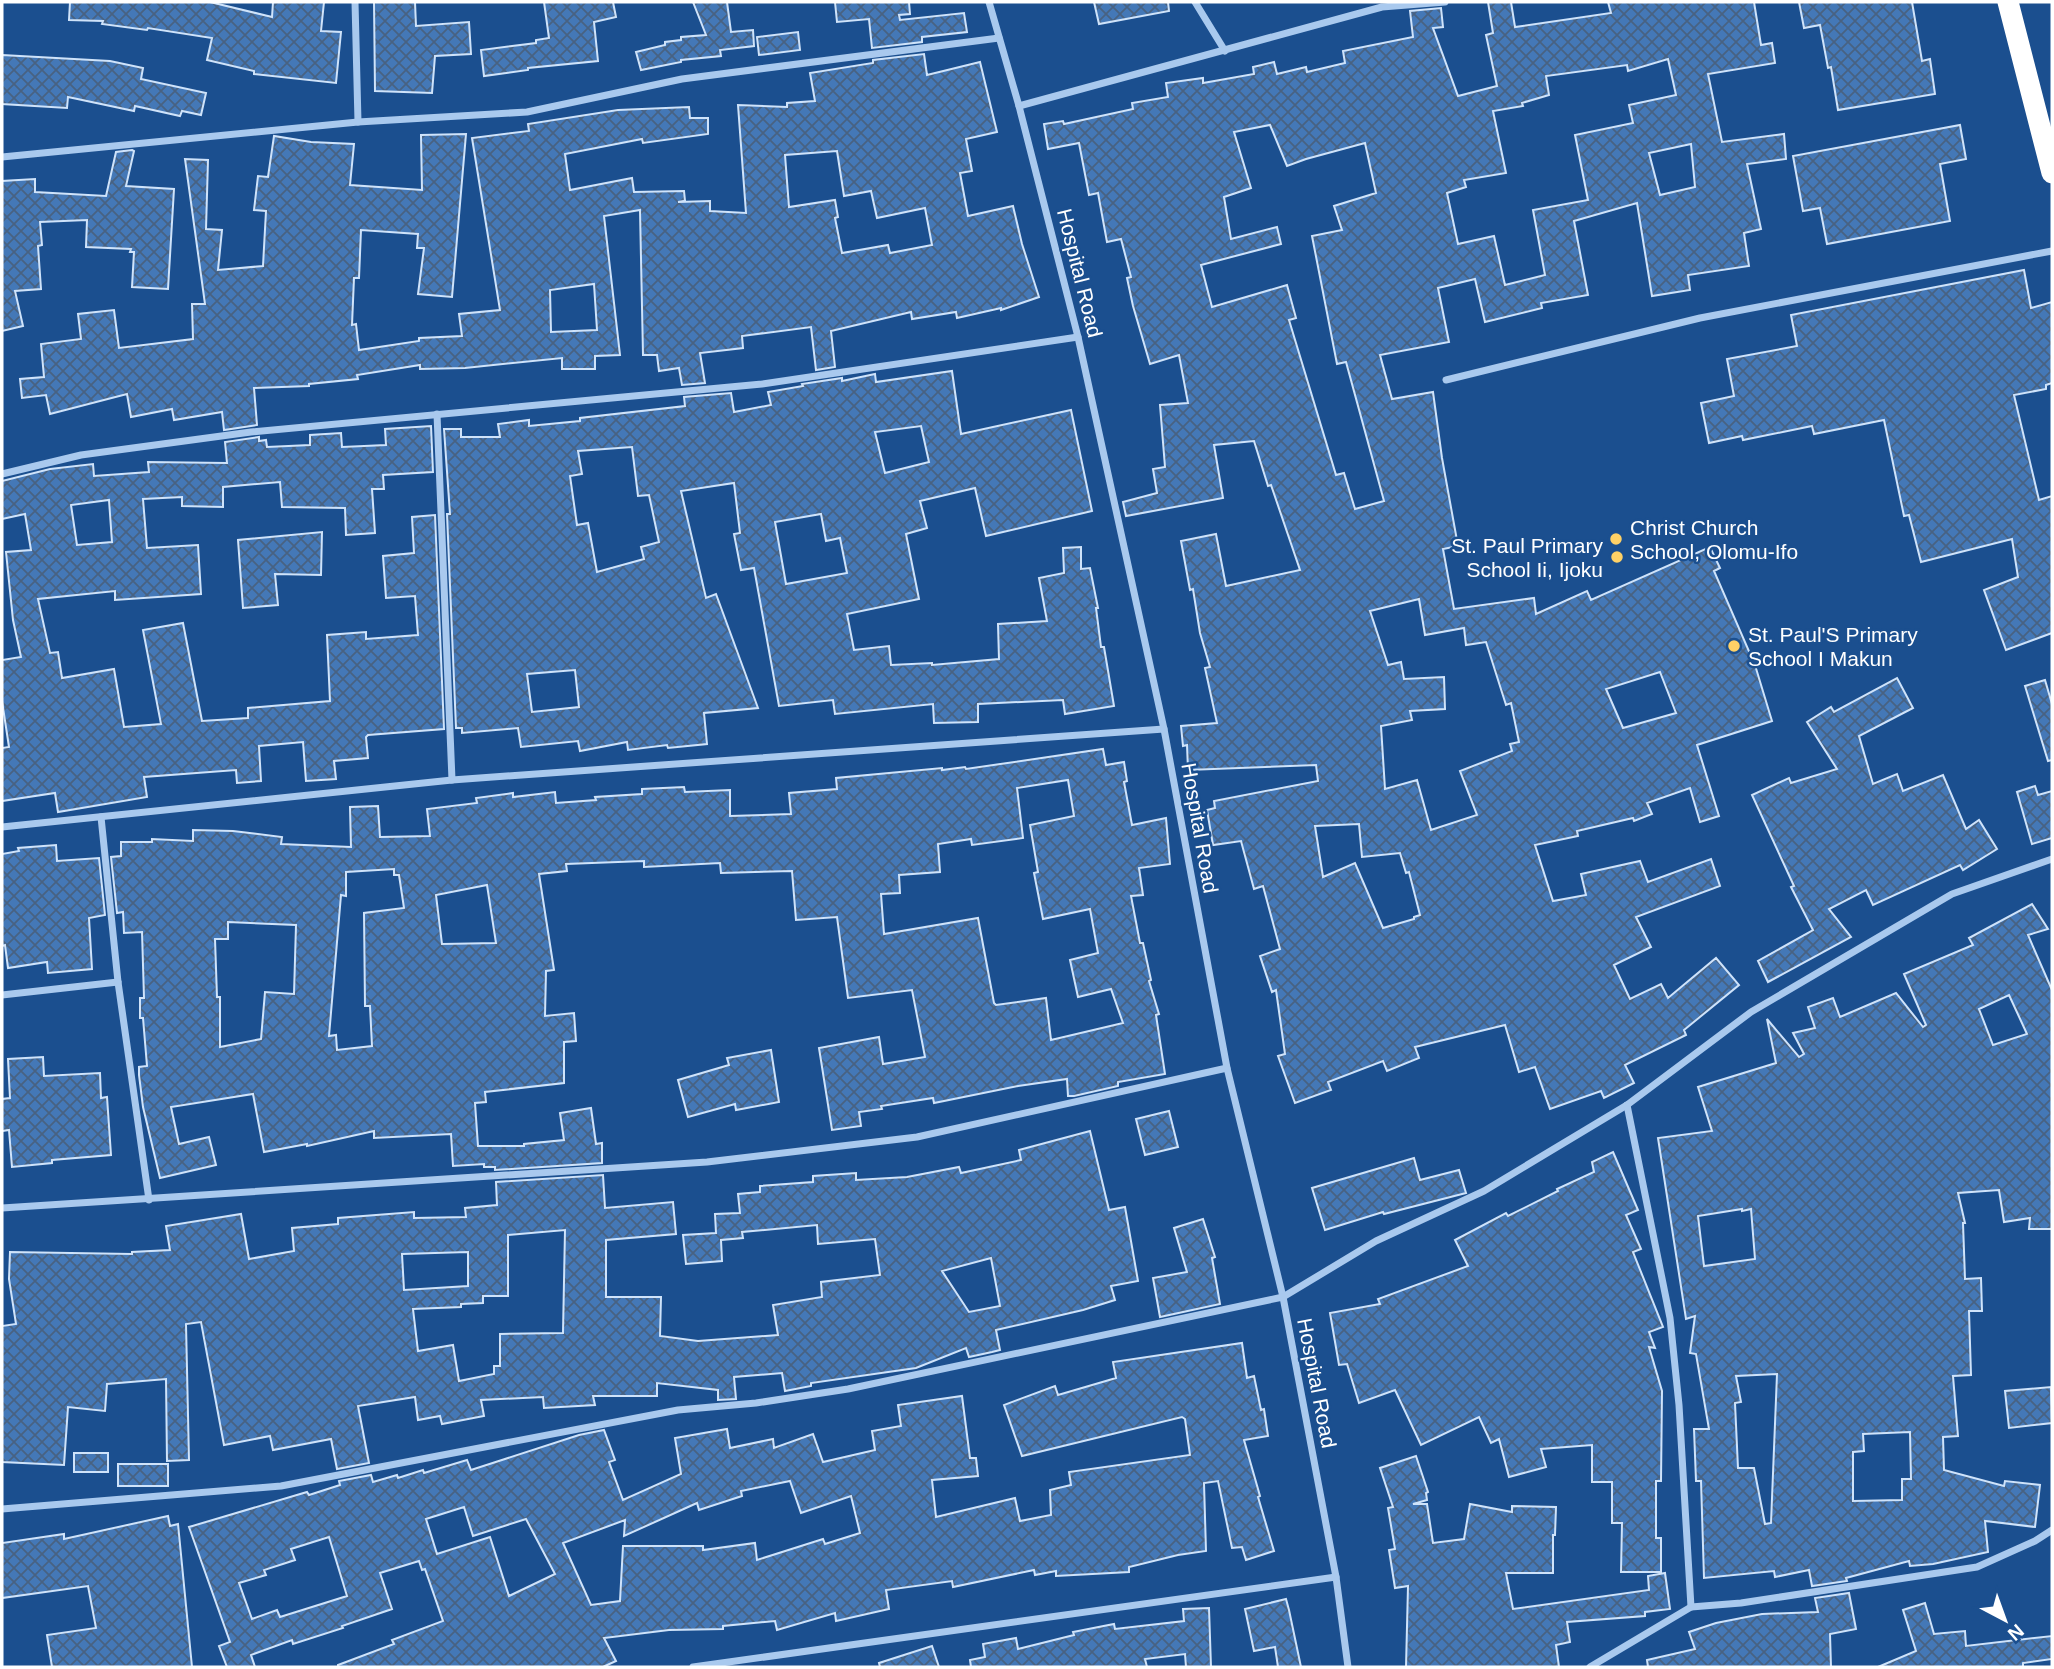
<svg xmlns="http://www.w3.org/2000/svg" width="2054" height="1669" font-family="Helvetica,sans-serif">
  <style>
    .building { fill: url(#building-cross-hatch); stroke: #cfe3fa; stroke-width: 2; fill-rule: evenodd }
    .lines { fill: none; stroke-linecap: round; stroke-linejoin: round }
    .street { stroke: #a9c9ee; stroke-width: 7 }
    .highway { stroke: #fff; stroke-width: 21 }
    .poi-dot { fill: #ffd166; stroke: #1b4f8f; stroke-width: 2.5 }
    .labels { text-anchor: middle; dominant-baseline: central; stroke-width: 5; stroke-linejoin: round; paint-order: stroke }
    .street-label { font-size: 21px; fill: #fff; stroke: #1b4f8f }
    .poi-label { font-size: 21px; fill: #fff; stroke: #1b4f8f; text-anchor: start }
  </style>
  <defs>
    <pattern id="building-cross-hatch" width="8" height="8" patternUnits="userSpaceOnUse" patternTransform="scale(1.75)"><rect width="8" height="8" fill="#4478b7"/><path d="M0 0l8 8M0 8l8-8" fill="none" stroke="#486282"/></pattern>
  </defs>
  <rect width="100%" height="100%" fill="#1b4f8f"/>
  <g class="building">
    <path d="M70,2H210L272,17L273,2H324L321,31L341,32L336,83L254,74V71L207,60L212,38L148,28L147,30L102,24L103,21L69,20Z"/>
    <path d="M374,2H415L416,26L469,22L471,54L435,56L432,93L375,91Z"/>
    <path d="M544,2H613L616,17L594,22L598,61L528,68V70L484,76L481,50L536,43V40L549,38Z"/>
    <path d="M693,2H727L731,32L753,30L754,46L720,50L721,56L681,60V62L641,70L636,52L665,45V42L681,40V37L706,35Z"/>
    <path d="M835,2H909L910,14L899,15L900,20L964,13L967,32L922,37V42L872,48L869,19L837,22Z"/>
    <path d="M1094,2H1168L1169,11L1099,24Z"/>
    <path d="M1488,2H1511L1515,27L1611,13L1608,2H1754L1761,45L1772,43L1775,63L1708,74L1722,142L1784,134L1786,159L1747,164L1761,229L1744,233L1749,266L1688,275L1690,290L1652,296L1637,203L1574,221L1588,295L1541,303L1542,308L1485,322L1475,279L1438,288L1449,342L1380,355L1392,399L1433,392L1442,458L1458,546L1443,549L1454,609L1534,598L1536,614L1587,591L1591,600L1710,547L1720,568L1714,571L1755,665L1772,721L1697,745L1719,816L1700,822L1690,788L1647,803L1652,814L1634,821L1633,818L1577,831L1578,836L1535,845L1553,901L1586,895L1581,874L1640,861L1648,882L1711,859L1720,886L1636,917L1651,947L1614,965L1630,999L1661,984L1668,998L1716,958L1739,985L1684,1030L1686,1035L1625,1065L1634,1083L1604,1098L1601,1091L1550,1109L1535,1067L1519,1072L1505,1025L1415,1047L1419,1058L1387,1071L1383,1061L1328,1082L1331,1090L1295,1103L1278,1056L1285,1054L1276,990L1272,992L1260,956L1280,949L1263,886L1254,889L1241,841L1213,845L1207,810L1215,808L1214,801L1318,781L1316,765L1188,770L1187,745L1183,746L1181,726L1217,723L1205,668L1210,667L1200,633L1193,589L1190,590L1181,541L1216,534L1226,586L1300,570L1271,485L1268,486L1254,441L1214,445L1223,498L1126,516L1123,502L1157,493L1153,469L1165,467L1160,405L1188,403L1179,355L1150,364L1133,306L1127,278L1131,277L1121,239L1107,242L1098,193L1089,195L1079,143L1048,149L1044,124L1063,121L1064,124L1133,109L1132,103L1168,97L1166,83L1203,78V83L1254,74L1253,67L1274,62L1277,74L1306,67L1307,72L1345,63L1343,51L1413,37L1410,11L1441,8L1443,27L1433,28L1458,96L1497,86L1486,35L1493,33ZM1668,59L1676,95L1629,105L1633,123L1575,135L1588,200L1533,210L1545,275L1505,285L1494,236L1458,244L1447,193L1466,187L1464,180L1506,173L1493,111L1523,106L1522,103L1549,95L1546,76L1627,65L1628,71ZM1270,125L1287,166L1306,159L1365,143L1376,193L1334,206L1342,230L1312,236L1337,364L1346,362L1384,501L1355,509L1344,473L1336,475L1289,320L1296,318L1287,285L1212,307L1201,265L1281,244L1277,227L1231,239L1224,197L1251,188L1234,132ZM1691,144L1695,187L1660,195L1649,153ZM1419,599L1425,635L1464,628L1466,645L1486,642L1506,705L1511,703L1519,742L1510,744L1512,751L1460,771L1477,815L1431,830L1417,780L1385,789L1381,726L1412,720L1410,711L1445,709L1444,677L1404,679L1401,662L1388,665L1370,611ZM1660,672L1676,713L1623,728L1606,689ZM1359,824L1362,857L1400,853L1406,873L1409,872L1420,915L1414,917V919L1383,928L1355,863L1323,877L1315,826Z"/>
    <path d="M1799,2H1912L1922,61L1930,59L1935,94L1838,110L1831,67L1828,68L1820,25L1804,28Z"/>
    <path d="M798,32L800,50L759,55L757,37Z"/>
    <path d="M924,54L927,75L980,62L997,132L966,139L972,171L960,173L968,216L1013,206L1022,244L1039,297L1001,310V308L957,318L956,312L912,319L911,312L831,331L835,367L816,370L811,327L742,336L743,348L700,353L705,383L682,385L679,368L659,371L657,355H643L640,210L604,216L620,355L595,356V369H562V358L465,368L420,369V365L357,375L358,379L309,384V386L254,388L257,425L224,430L222,412L174,420L172,409L131,417L127,394L50,414L46,395L22,398L20,379L44,377L41,344L81,339L78,314L114,310L119,348L193,339L192,304H205L185,159L208,160L206,229L222,230L218,270L263,266L266,211L254,210L258,176L268,177L274,136L311,142L354,144L350,185L422,190L421,135L466,134L452,297L418,294L424,248H417L418,234L361,230L359,278H354L352,325L356,324L359,350L419,341V338L462,336L459,314L500,310L472,138L529,131L528,124L618,110L689,107L690,118H708V134L643,143L642,139L565,154L570,190L632,178L634,192L684,191L685,201L678,202L710,201V211L746,213L738,105L787,107V103L815,101L810,73L873,63V60ZM837,151L844,196L871,191L877,218L925,208L932,245L890,253L888,245L842,253L835,218L838,217L835,200L789,207L785,155ZM594,284L597,330L551,332L550,290Z"/>
    <path d="M2,55L110,61L143,68L141,79L206,93L201,115L182,111L180,116L135,106L134,111L68,97L67,108L2,104Z"/>
    <path d="M1960,125L1966,159L1940,164L1950,221L1827,244L1820,208L1803,211L1793,156Z"/>
    <path d="M132,150L134,151L126,186L174,189L168,289L132,287L134,252H130L131,249L86,247L87,220L40,222L42,245L38,246L41,289L15,291L23,326L2,331V181L35,179V192L106,196L116,152Z"/>
    <path d="M2024,270L2031,308L2052,302V383L2046,385V389L2014,395L2039,500L2052,496V633L2006,650L1984,590L2018,577L2012,539L1921,562L1909,515L1904,516L1884,420L1814,434L1812,426L1743,440L1742,436L1709,443L1701,403L1734,396L1727,359L1797,346L1791,315Z"/>
    <path d="M952,371L961,434L1071,410L1092,511L986,536L975,488L920,501L927,528L906,534L919,599L847,614L854,650L889,646L891,665L932,663V665L999,659L998,624L1047,621L1039,578L1064,573L1063,548L1081,547V569L1090,568L1098,608H1096L1101,647H1104L1114,706L1065,714L1063,700L978,704V722L934,723L933,704L835,714L833,700L779,706L754,568L741,570L734,534L740,533L734,483L681,491L706,598L716,594L758,708L704,713L707,744L668,748L667,745L628,750L627,742L580,751L578,741L521,747L518,728L462,733V728H456L447,514H450L444,429H461V437H500L498,424L529,420V426L580,421V418L685,406L684,397L731,393L734,412L771,405L768,392L803,386L802,384L842,378V381L875,374L876,382ZM921,426L929,462L885,473L875,432ZM632,447L638,496L649,495L659,542L641,547L644,559L597,572L588,523L577,525L570,476L582,474L578,451ZM821,514L826,541L840,538L847,573L786,584L775,522ZM575,670L579,707L532,712L527,674Z"/>
    <path d="M431,426L433,472L383,475L384,489H372L375,533L346,535L345,508L282,507L280,482L223,487V507L182,506V497L143,499L147,548L198,545L201,594L115,600V591L38,599L50,653L58,652L62,678L114,669L124,727L161,724L143,630L183,623L202,721L248,718V708L330,701L327,635L366,632V639L418,635L415,596L386,598L383,556L414,553L412,517L435,515L444,729L368,735L366,737L368,758L334,761L336,779L306,781L303,742L259,746L261,781L237,783L236,770L144,777L147,797L58,812L55,793L2,801V748L9,747L2,701V660L21,657L13,620L6,552L31,550L25,514L2,519V481L50,469L93,464L94,476L149,472L148,462L227,463L225,442L259,437V441L266,440L267,447L310,445V435L341,433L342,447L386,445L385,429ZM109,500L112,542L77,545L71,505Z"/>
    <path d="M322,532L321,575L275,574L278,605L243,608L238,540Z"/>
    <path d="M1897,678L1913,708L1859,736L1873,784L1897,774L1903,791L1943,775L1966,829L1979,820L1997,849L1963,870L1960,865L1873,905L1866,890L1829,909L1851,937L1768,982L1758,961L1813,930L1791,887L1794,886L1752,795L1789,778L1791,783L1837,769L1807,722L1831,707L1834,712Z"/>
    <path d="M2045,680L2052,704V760L2048,761L2025,686Z"/>
    <path d="M1103,749L1106,765L1124,762L1127,781L1124,782L1132,825L1166,818L1170,864L1139,868L1143,895L1131,896L1140,943H1143L1151,980L1149,981L1159,1014L1156,1015L1165,1074L1118,1082V1086L1074,1096H1068L1067,1079L1018,1086L934,1103L933,1098L881,1106L882,1109L859,1112L861,1126L832,1130L819,1048L879,1037L883,1064L925,1057L912,990L848,998L837,917L796,920L792,871L721,873L720,863L644,867V861L566,864L567,871L539,874L554,970L546,971L545,1016L574,1013L576,1041L564,1042V1083L485,1092L486,1102L475,1103L478,1146H524V1144L564,1140L560,1113L591,1108L596,1144L602,1143V1163L495,1170V1167H484V1164L453,1166L451,1134L374,1138V1131L307,1146V1144L264,1152L253,1094L171,1107L179,1144L209,1137L216,1165L160,1178L143,1107L139,1075V1067L147,1066L143,1018H140V998H144L142,932L124,933L123,912L117,913L111,857L121,856V842H152V839L193,841V830L233,831L282,837L281,844L351,847L350,807L378,806L380,837L430,836L427,809L477,803L476,798L513,793V797L555,792L556,803L596,800L595,797L642,794V789L684,787L685,792L730,790V816L791,814L789,793L837,789L836,778L942,768V770L965,767L966,769ZM1068,780L1074,816L1030,825L1038,872L1034,873L1043,919L1090,909L1098,953L1070,960L1078,997L1111,989L1123,1023L1051,1040L1046,998L996,1005L994,1003L978,918L884,934L881,894L900,893L899,875L940,872L938,844L971,839L972,845L1023,838L1017,788ZM394,869V875H399L404,908L364,913L365,1006H370L372,1046L337,1050L336,1035L329,1036L341,895L346,896V872ZM487,885L496,943L442,944L436,895ZM228,922L296,925L294,994L265,992L261,1039L220,1047V997H217L215,939H228Z"/>
    <path d="M2035,786L2038,795L2052,791V838L2032,844L2017,792Z"/>
    <path d="M56,845L57,861L99,858L105,915L89,918L92,969L48,973L47,962L8,968L5,945L2,946V854L19,851L18,848Z"/>
    <path d="M2032,904L2048,929L2028,935L2052,990V1229H2029L2030,1218L2004,1222L1999,1190L1958,1193L1965,1223H1963L1965,1279L1981,1278L1982,1311H1969L1971,1375L1953,1376L1958,1436L1943,1437L1944,1470L2004,1486L2005,1481L2040,1485L2035,1527L1985,1521L1988,1552L1933,1564L1910,1566L1909,1561L1846,1578L1847,1581L1812,1586L1809,1570L1775,1577L1774,1571L1704,1578L1701,1481H1696L1694,1429H1709L1696,1354L1690,1353L1695,1316L1686,1319L1658,1138L1712,1131L1698,1087L1776,1063L1767,1019L1799,1057L1804,1054L1793,1033L1815,1028L1808,1007L1833,998L1840,1017L1896,993L1923,1027L1926,1025L1904,974L1973,945L1969,938ZM2009,995L2027,1034L1993,1045L1979,1009ZM1742,1209V1211L1751,1209L1755,1259L1704,1266L1698,1216ZM1777,1374L1771,1523L1765,1524L1754,1468H1738L1735,1403L1741,1402L1736,1376ZM1910,1432L1911,1479H1902V1500L1853,1501V1452L1864,1451L1863,1434Z"/>
    <path d="M771,1050L779,1102L736,1110L735,1104L688,1117L678,1080L729,1065L727,1058Z"/>
    <path d="M43,1057L44,1076L100,1073L101,1098L107,1097L111,1155L52,1160V1163L12,1167L9,1130L2,1131V1099L10,1098L8,1059Z"/>
    <path d="M1169,1111L1178,1147L1145,1155L1136,1119Z"/>
    <path d="M1090,1131L1109,1210L1125,1207L1138,1281L1111,1286L1115,1300L1083,1310L996,1330L1000,1350L992,1352L969,1357L966,1348L916,1368L811,1383V1386L785,1391L782,1373L734,1377L736,1399L718,1400V1390L657,1383V1396H593L595,1405L544,1408L543,1397L481,1400L484,1416L442,1424L440,1416L418,1420L415,1397L358,1406L369,1463L337,1469L331,1439L273,1450L270,1436L224,1445L201,1322L186,1324L189,1460L167,1461L166,1379L107,1384L105,1411L68,1407L64,1465L2,1462V1326L16,1324L9,1279L10,1252L132,1254V1252L170,1250L166,1226L241,1214L249,1259L294,1251L292,1228L338,1224V1218L414,1212V1218L466,1217L465,1208L497,1205L496,1182L603,1175L605,1208L673,1202L676,1234L606,1240V1297H661L660,1336L698,1341L778,1335L773,1305L822,1297L821,1282L880,1275L875,1239L818,1244L817,1225L742,1232L743,1238L721,1240L722,1261L686,1264L683,1235L716,1233L715,1214L740,1213L738,1194L760,1192V1186L813,1182V1176L856,1173V1180L907,1177L959,1167L961,1173L1021,1160L1019,1150ZM565,1230L563,1333L500,1334V1366H494V1374L459,1381L453,1345L418,1351L413,1309L461,1307V1304L483,1303V1296H508V1235ZM468,1252V1286L404,1290L402,1254ZM991,1258L1000,1306L969,1312L942,1271Z"/>
    <path d="M1613,1152L1638,1210L1626,1215L1641,1249L1633,1252L1663,1327L1649,1332L1655,1348L1649,1347L1662,1391L1661,1481H1656V1538H1661V1572H1621L1622,1523H1612V1482H1592V1445L1541,1449L1546,1467L1509,1477L1499,1439L1491,1443L1479,1417L1421,1445L1395,1390L1359,1403L1347,1364L1339,1365L1330,1313L1380,1304L1378,1299L1468,1266L1455,1240L1506,1213L1508,1216L1558,1191L1557,1189L1594,1172L1592,1162Z"/>
    <path d="M1414,1158L1420,1180L1459,1170L1466,1193L1384,1214L1383,1212L1325,1230L1312,1188Z"/>
    <path d="M1203,1219L1215,1257L1212,1258L1220,1304L1160,1317L1153,1278L1187,1272L1174,1228Z"/>
    <path d="M1242,1343L1247,1378L1254,1376L1261,1410L1264,1409L1268,1436L1244,1440L1260,1496L1258,1497L1274,1551L1246,1560L1242,1547L1232,1548L1218,1481L1204,1483L1206,1551L1178,1555L1129,1567V1572L1056,1576V1571L1035,1575L1034,1570L953,1587L952,1581L886,1590L889,1609L836,1621L835,1613L777,1630L775,1621L723,1626V1629L669,1630L604,1638L616,1661L603,1667H338V1665L394,1644L392,1640L443,1621L425,1569L422,1570L419,1561L380,1573L392,1609L342,1626L343,1628L293,1644L292,1640L251,1655L255,1667H227L219,1646L230,1642L189,1527L307,1492L309,1495L340,1485L339,1481L371,1475L373,1482L397,1475L398,1478L423,1470L424,1473L467,1460L471,1470L579,1435L604,1430L615,1460L609,1462L623,1500L681,1474L675,1438L727,1429L730,1448L773,1439L774,1448L813,1434L823,1462L875,1450L872,1431L901,1426L898,1405L962,1396L970,1458H976L978,1476L932,1480L936,1517L1015,1498L1020,1521L1051,1515L1050,1490L1071,1485L1069,1472L1190,1455L1185,1419L1182,1417L1022,1456L1004,1405L1055,1386L1058,1395L1116,1378L1113,1362ZM790,1481L801,1513L851,1496L860,1533L825,1544L823,1539L757,1560L755,1543L703,1550V1546H623L620,1601L591,1605L563,1543L625,1520L624,1536L697,1503L699,1510L742,1496L741,1491ZM464,1507L473,1536L526,1519L555,1574L509,1596L490,1537L437,1554L426,1519ZM329,1537L347,1596L280,1617L277,1610L252,1619L239,1583L266,1575L264,1570L295,1560L291,1549Z"/>
    <path d="M2051,1387L2052,1423L2009,1428L2005,1391Z"/>
    <rect x="74" y="1453" width="34" height="19"/>
    <path d="M1416,1456L1428,1492L1426,1493L1427,1500L1413,1504H1427L1433,1543L1464,1539L1470,1504L1512,1512V1506L1556,1507L1555,1535H1553V1573H1506L1513,1609L1649,1590L1648,1576L1665,1573L1670,1609L1645,1612V1616L1567,1622L1570,1642L1556,1645L1559,1667H1406L1408,1586L1395,1588L1389,1550L1395,1549L1388,1508L1393,1507L1380,1468Z"/>
    <rect x="118" y="1464" width="50" height="22"/>
    <path d="M168,1516L170,1526L178,1524L192,1667H52L47,1635L96,1628L88,1586L2,1598V1543L64,1534V1539Z"/>
    <path d="M1849,1593L1856,1629L1830,1634L1831,1667H1648L1647,1660L1695,1649L1689,1632L1716,1623L1762,1614L1818,1612L1815,1598Z"/>
    <path d="M1286,1599L1289,1610L1301,1667H1278L1275,1647L1254,1651L1245,1609Z"/>
    <path d="M1925,1603L1934,1634L1965,1631L1966,1646L2052,1636V1659L2023,1663V1667H1878L1916,1651L1903,1610Z"/>
    <path d="M1209,1608L1211,1667H1186L1185,1654L1145,1659L1147,1667H971L970,1660L985,1657L983,1644L1016,1638L1018,1649L1074,1635L1073,1632L1114,1624L1115,1629L1184,1621L1183,1609Z"/>
    <path d="M932,1646L939,1667H880L879,1663Z"/>
  </g>
  <g class="lines">
    <g class="street">
      <path d="M355,2L358,122"/>
      <path d="M989,2L1019,106L1078,337L1164,729L1227,1068L1283,1297L1336,1577L1348,1667"/>
      <path d="M1195,2L1225,51"/>
      <path d="M1019,106L1382,7L1445,2"/>
      <path d="M2,157L358,122L527,112L682,79L999,38"/>
      <path d="M1446,380L1700,318L2052,251"/>
      <path d="M437,414L452,780"/>
      <path d="M2,474L81,455L251,432L762,384L1078,337"/>
      <path d="M101,817L118,982L149,1200"/>
      <path d="M2,827L452,780L1164,729"/>
      <path d="M2,995L118,982"/>
      <path d="M1627,1105L1670,1318L1679,1405L1691,1607"/>
      <path d="M2,1208L707,1162L917,1137L1227,1068"/>
      <path d="M2,1509L281,1486L678,1410L756,1403L848,1389L1283,1297L1376,1241L1484,1191L1627,1105L1751,1012L1952,894L2052,859"/>
      <path d="M693,1667L1336,1577"/>
      <path d="M1590,1667L1691,1607L1741,1603L1977,1567L2035,1541L2052,1530"/>
    </g>
    <path class="highway" d="M2008,2L2052,173"/>
  </g>
  <g class="poi-dot">
    <circle cx="1616" cy="539" r="7"/>
    <circle cx="1617" cy="557" r="7"/>
    <circle cx="1734" cy="646" r="7"/>
  </g>
  <g class="labels">
    <g class="street-label">
      <text transform="translate(1080 273) rotate(76)">Hospital Road</text>
      <text transform="translate(1200 828) rotate(80)">Hospital Road</text>
      <text transform="translate(1317 1383) rotate(79)">Hospital Road</text>
    </g>
    <g class="poi-label">
      <text x="1630" y="527">Christ Church<tspan x="1630" dy="24">School, Olomu-Ifo</tspan></text>
      <text x="1603" y="545" text-anchor="end">St. Paul Primary<tspan x="1603" dy="24">School Ii, Ijoku</tspan></text>
      <text x="1748" y="634">St. Paul'S Primary<tspan x="1748" dy="24">School I Makun</tspan></text>
    </g>
  </g>
  <rect width="2054" height="1669" fill="none" stroke="#ffffff" stroke-width="7"/>
  <g transform="translate(2005 1620) rotate(139)" stroke="#1b4f8f" stroke-width="5" paint-order="stroke">
  <path d="M0-5L12 26L0 18L-12 26Z" fill="#ffffff"/>
  <text y="-10" font-size="19" font-weight="bold" text-anchor="middle" fill="#ffffff">N</text>
  </g>
</svg>
